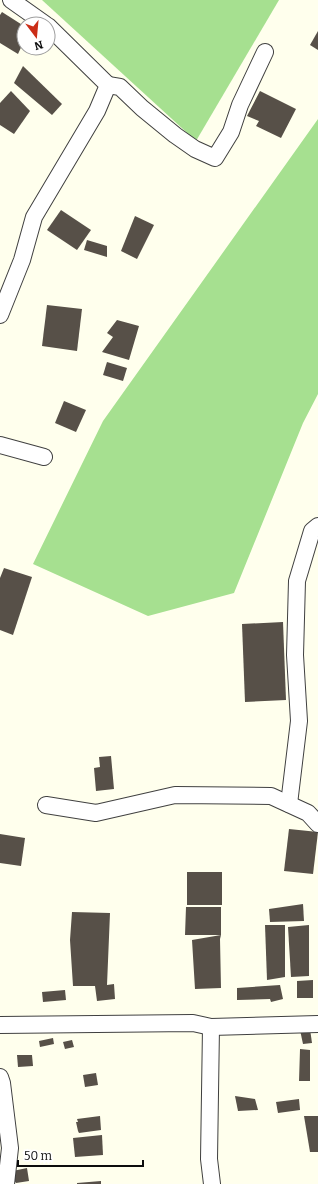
<svg xmlns="http://www.w3.org/2000/svg" width="318" height="1184" font-family="Bitter,serif">
  <style>
    .forest { fill: #a6e090 }
    .building { fill: #575048 }
    .lines { fill: none; stroke-linecap: round; stroke-linejoin: round }
    .minor-casing { stroke: #404040; stroke-width: 18 }
    .minor { stroke: #fff; stroke-width: 16 }
  </style>
  <rect width="100%" height="100%" fill="#ffffed"/>
  <g class="forest">
    <path d="M42,0H279L196,141Z"/>
    <path d="M318,119V394L303,423L234,593L148,616L33,564L103,421Z"/>
  </g>
  <g class="building">
    <path d="M2,12L24,26V41L18,54L0,43V15Z"/>
    <path d="M318,31V50L310,45Z"/>
    <path d="M23,66L62,104L52,115L14,83Z"/>
    <path d="M11,91L30,111L14,134L0,125V103Z"/>
    <path d="M260,91L296,109L281,138L256,126L259,121L247,116Z"/>
    <path d="M61,210L91,230L77,250L47,230Z"/>
    <path d="M135,216L154,225L137,259L121,251Z"/>
    <path d="M87,240L107,246V257L84,250Z"/>
    <path d="M47,305L82,309L77,351L42,346Z"/>
    <path d="M117,320L139,326L129,360L102,352L113,337L107,333Z"/>
    <path d="M107,362L127,368L123,381L103,375Z"/>
    <path d="M64,401L86,410L76,432L55,423Z"/>
    <path d="M4,568L32,577L13,635L0,630V578Z"/>
    <path d="M283,622L286,700L245,702L242,624Z"/>
    <path d="M111,756L114,789L96,791L94,768L100,767L99,757Z"/>
    <path d="M289,829L318,832L313,874L284,871Z"/>
    <path d="M0,834L25,838L21,866L0,863Z"/>
    <rect x="187" y="872" width="35" height="33"/>
    <path d="M303,904L304,921L270,922L269,909Z"/>
    <path d="M186,907H221V935L220,939L221,988L195,989L192,940L221,935H185Z"/>
    <path d="M72,912L110,913L107,985L114,984L115,999L97,1001L95,986H73L70,940Z"/>
    <path d="M265,925H285V977L267,980Z"/>
    <path d="M309,925V976L291,977L288,927Z"/>
    <path d="M313,980V998H297V981Z"/>
    <path d="M280,985L283,999L271,1002L270,999L237,1000V988Z"/>
    <path d="M65,990L66,1000L43,1002L42,992Z"/>
    <path d="M310,1029L312,1043L303,1044L300,1030Z"/>
    <path d="M53,1038L54,1044L40,1047L39,1041Z"/>
    <path d="M72,1040L74,1047L65,1049L63,1042Z"/>
    <path d="M300,1049L310,1050V1081H299Z"/>
    <path d="M17,1055H32L33,1066L18,1067Z"/>
    <path d="M96,1073L98,1085L85,1087L83,1075Z"/>
    <path d="M235,1096L255,1099L258,1110L238,1111Z"/>
    <path d="M299,1099L300,1110L278,1113L276,1102Z"/>
    <path d="M100,1116L101,1130L79,1133L78,1131L76,1122H78L77,1119Z"/>
    <path d="M304,1116H318V1152H310Z"/>
    <path d="M102,1135L103,1155L75,1157L73,1138Z"/>
    <path d="M27,1168L29,1181L16,1183L8,1172Z"/>
    <path d="M101,1181V1184H77V1183Z"/>
  </g>
  <g class="lines">
    <defs>
      <g id="minor">
        <path d="M11,0L45,24"/>
        <path d="M108,85L120,87L142,108L175,135L195,149L215,158L231,132L240,105L265,52"/>
        <path d="M0,315L22,260L34,217L97,111L108,85L48,26"/>
        <path d="M0,445L44,457"/>
        <path d="M289,804L299,721L295,655L297,581L312,531L318,526"/>
        <path d="M46,805L96,813L175,795L271,796L308,813L318,824"/>
        <path d="M0,1025L193,1023L211,1027L318,1024"/>
        <path d="M211,1027L209,1159L212,1184"/>
        <path d="M0,1077L2,1083L10,1148L6,1184"/>
      </g>
    </defs>
    <use href="#minor" class="minor-casing"/>
    <use href="#minor" class="minor"/>
  </g>
  <g transform="translate(36 36) rotate(164)"><circle r="19" fill="#ffffff" stroke="#9e9e9e"/>
  <path d="M0-3L7 15L0 10L-7 15Z" fill="#cb2d17"/>
  <text y="-6" font-size="11" font-weight="bold" text-anchor="middle" fill="#0d0d0d">N</text>
  </g>
  <path d="M18 1160v6h125v-6" fill="none" stroke="#0d0d0d" stroke-width="2"/>
  <text x="24" y="1160" font-size="12" fill="#0d0d0d" stroke="#ffffff" stroke-width="3" paint-order="stroke">50 m</text>
</svg>
